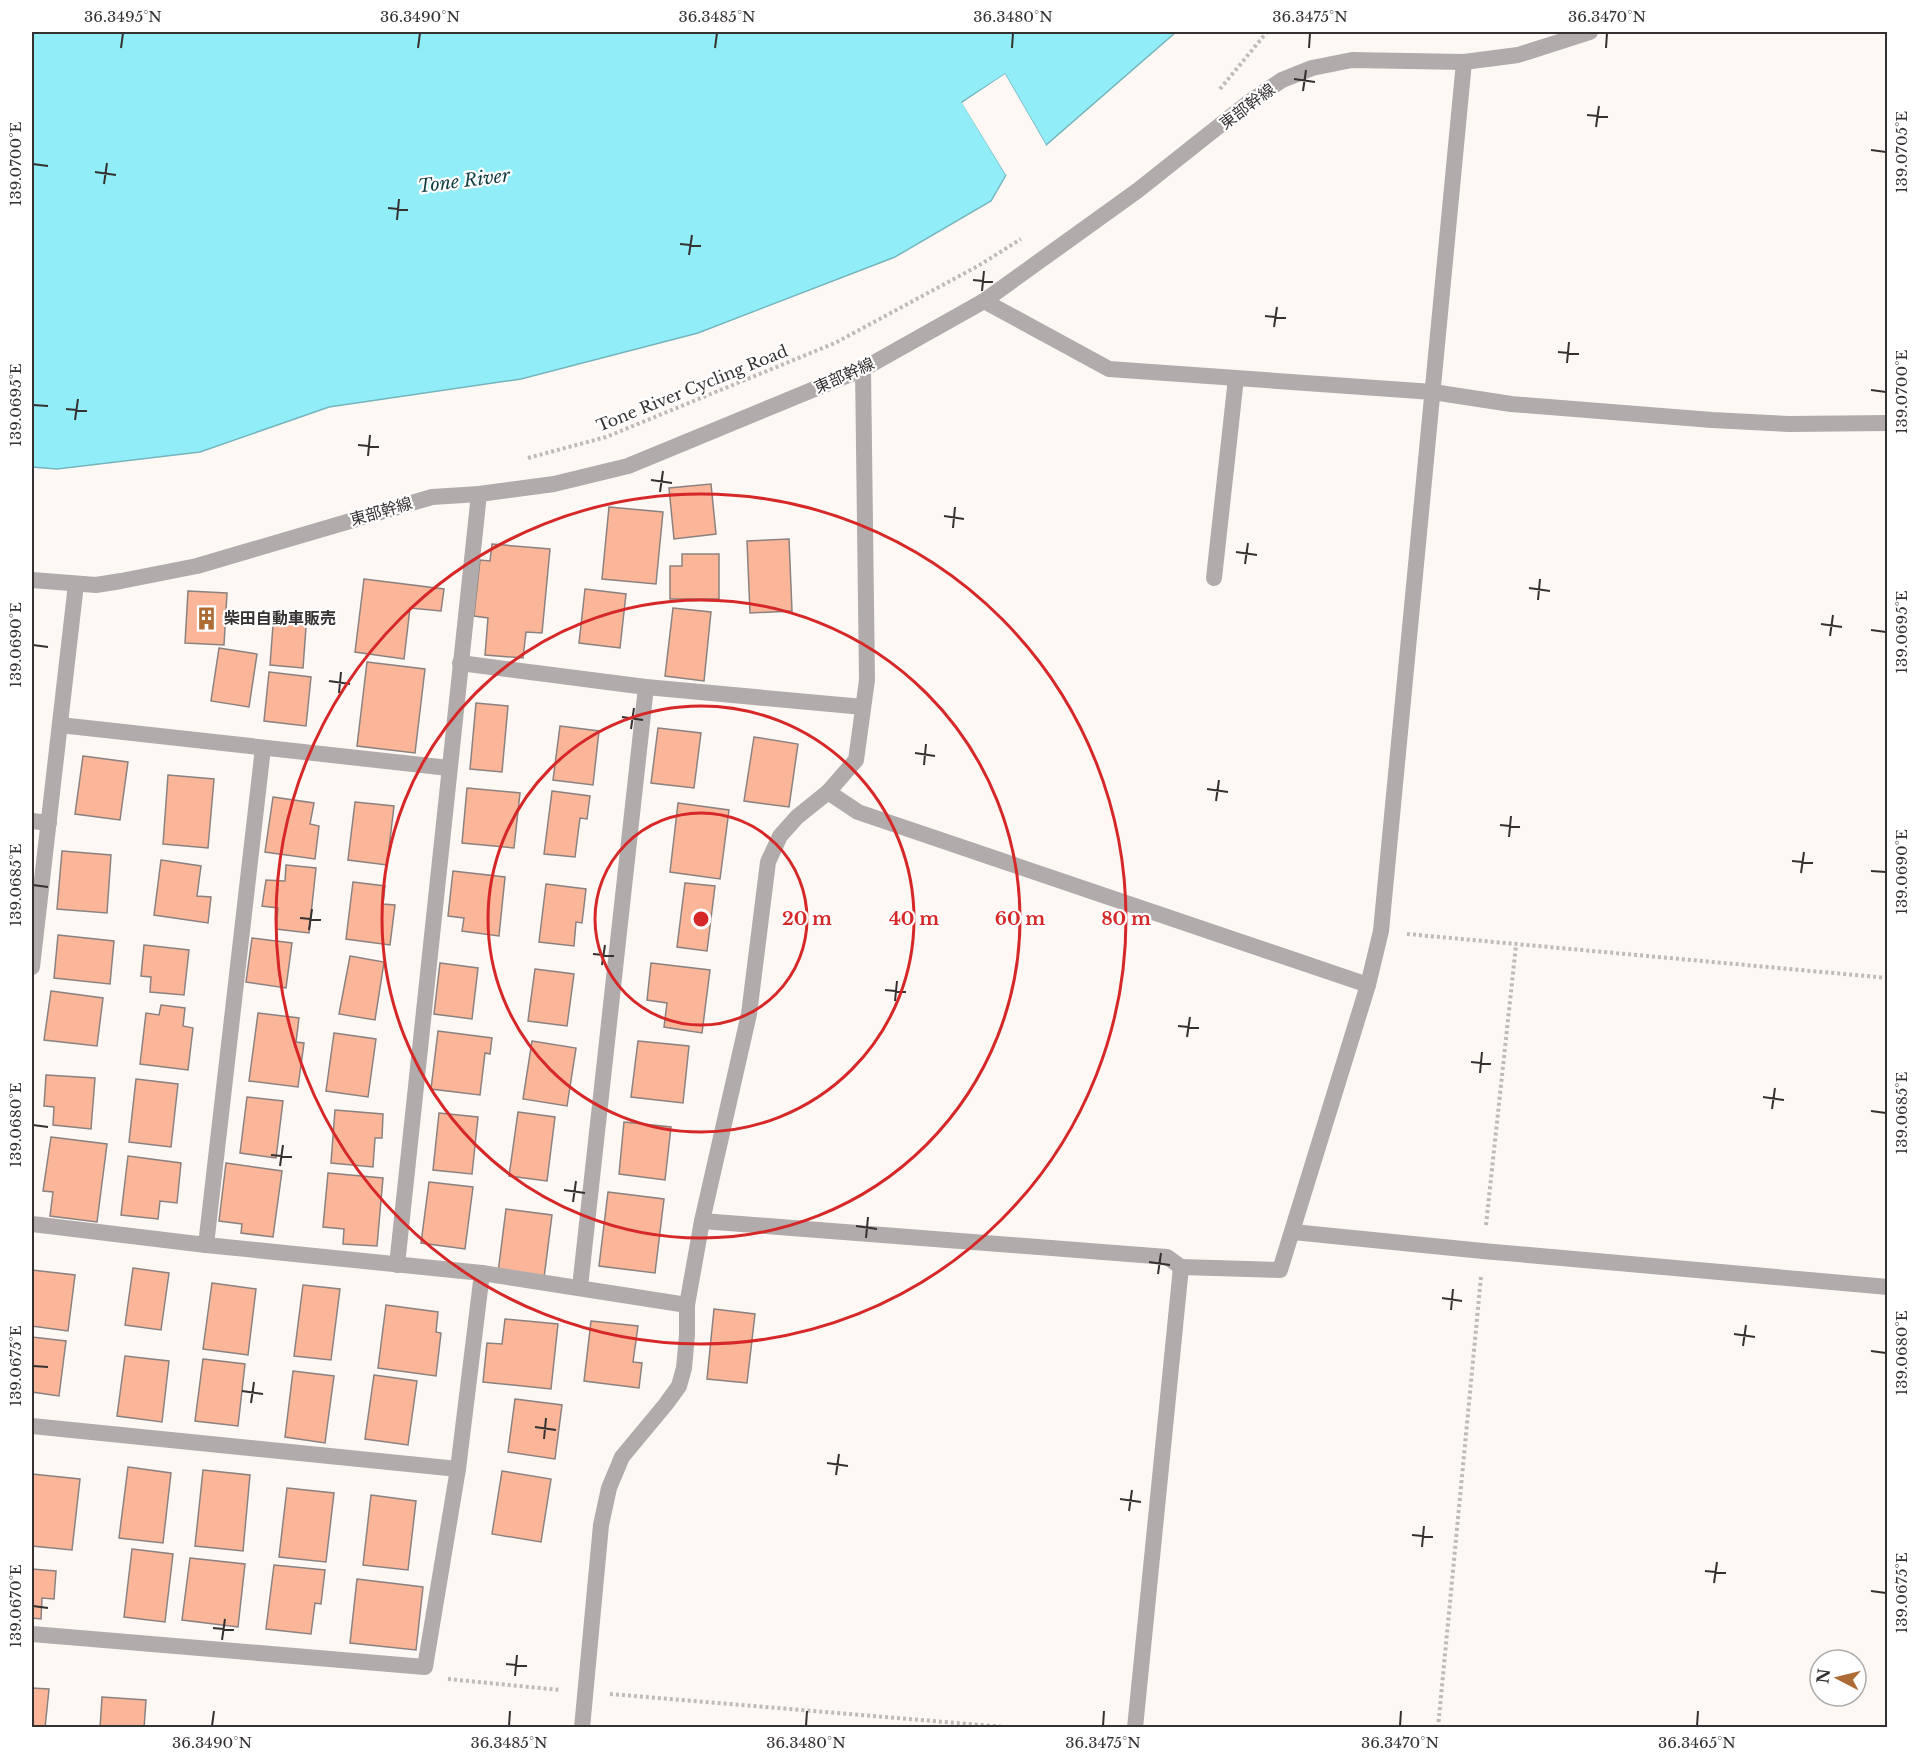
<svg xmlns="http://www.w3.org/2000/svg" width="1919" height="1759" font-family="'Libre Baskerville','Noto Sans JP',serif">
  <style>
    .water { fill: #91eef8; stroke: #75b5bc; stroke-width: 1.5 }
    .pier { fill: #fef8f5 }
    .building { fill: #fbb69a; stroke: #8b827f; stroke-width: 1.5 }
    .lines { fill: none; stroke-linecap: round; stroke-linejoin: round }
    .path { stroke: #c0bab8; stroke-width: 4; stroke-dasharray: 3 3; stroke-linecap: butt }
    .minor { stroke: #b1acab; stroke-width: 16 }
    .tertiary { stroke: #b1acab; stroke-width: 16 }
    .ticks { fill: none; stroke: #353130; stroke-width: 2 }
    .ring { fill: none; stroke: #d62828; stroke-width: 3 }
    .labels { text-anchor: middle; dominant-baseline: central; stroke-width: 4.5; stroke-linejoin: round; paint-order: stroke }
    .street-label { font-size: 16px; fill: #353130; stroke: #fff }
    .poi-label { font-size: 16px; font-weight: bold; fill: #353130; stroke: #fff; text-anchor: start }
    .water-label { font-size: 18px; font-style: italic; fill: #0f3c40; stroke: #fff }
    .centre { fill: #d62828; stroke: #fff; stroke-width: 3 }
    .ring-label { font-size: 18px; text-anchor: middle; font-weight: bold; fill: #d62828; stroke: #fff; stroke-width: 4.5; stroke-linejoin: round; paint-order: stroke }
    .neatline { fill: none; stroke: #353130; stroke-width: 2 }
    .ticks-label { font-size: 15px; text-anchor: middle; fill: #353130 }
  </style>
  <rect width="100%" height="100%" fill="#fef8f5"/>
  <path class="water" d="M32,32H1176L1046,145L1005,74L962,102L1006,175L991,201L895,257L698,333L521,379L329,407L200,452L57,469L32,467Z"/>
  <path class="pier" d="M1005,74L1046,145L1044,147L1004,78L966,103L1009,173L1006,175L962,103Z"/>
  <g class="building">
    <path d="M711,484L716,534L674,539L669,488Z"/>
    <path d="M609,507L663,512L656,584L602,579Z"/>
    <path d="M789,539L792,611L750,613L747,541Z"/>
    <path d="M492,544L550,549L542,633L526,632L523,658L485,655L488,618L474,616L480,560L490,561Z"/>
    <path d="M682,554H719V599H670V566H682Z"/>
    <path d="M364,579L444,589L441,611L410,608L404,659L355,652Z"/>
    <path d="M585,589L626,594L620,648L579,643Z"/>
    <path d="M188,591L227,593L224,645L185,643Z"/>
    <path d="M673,608L711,612L704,681L665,676Z"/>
    <path d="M274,612L307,614L303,668L270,665Z"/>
    <path d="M219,648L257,654L249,707L211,701Z"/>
    <path d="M367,662L425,669L415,753L357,746Z"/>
    <path d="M269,672L311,677L306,726L264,721Z"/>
    <path d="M476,703L508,706L502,772L470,769Z"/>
    <path d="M560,726L599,731L593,785L553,780Z"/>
    <path d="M658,728L701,733L694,788L651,783Z"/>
    <path d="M754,737L798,744L789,807L744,801Z"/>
    <path d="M83,756L128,762L120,820L75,814Z"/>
    <path d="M168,775L214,779L208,848L163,844Z"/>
    <path d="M467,788L520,793L514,848L462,843Z"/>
    <path d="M552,791L590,796L587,819L580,818L575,857L544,854Z"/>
    <path d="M273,797L314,803L310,824L319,826L315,859L265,852Z"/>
    <path d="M355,802L394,806L387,865L348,860Z"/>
    <path d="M678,803L729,810L720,879L670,872Z"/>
    <path d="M62,851L111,855L107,913L57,909Z"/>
    <path d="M161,860L201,866L197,896L211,897L208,923L154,915Z"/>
    <path d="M286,865L316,868L309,933L276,929L278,908L262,906L266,880L285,881Z"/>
    <path d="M453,871L505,877L499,936L462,931L464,918L448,916Z"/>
    <path d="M353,882L385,886L383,904L395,905L390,945L346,939Z"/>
    <path d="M685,883L715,886L707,951L677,947Z"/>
    <path d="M546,884L586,889L582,923L576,922L574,946L539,942Z"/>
    <path d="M58,935L114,941L110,984L54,978Z"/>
    <path d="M252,938L292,943L286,988L246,982Z"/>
    <path d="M144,945L189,950L184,995L150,992L151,977L141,976Z"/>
    <path d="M350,956L384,962L375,1020L339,1014Z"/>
    <path d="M440,963L478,968L472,1019L434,1014Z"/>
    <path d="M651,963L710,970L702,1033L664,1027L667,1003L647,1000Z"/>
    <path d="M535,969L574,974L567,1026L528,1021Z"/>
    <path d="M51,991L103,998L97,1046L44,1040Z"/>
    <path d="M161,1005L185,1008L183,1026L193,1028L188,1070L140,1064L146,1013L159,1015Z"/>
    <path d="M258,1013L299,1018L296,1042L304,1043L298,1087L249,1081Z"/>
    <path d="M438,1031L492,1038L490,1054L485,1053L480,1095L431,1089Z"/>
    <path d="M334,1033L376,1039L368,1097L326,1091Z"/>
    <path d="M532,1041L576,1048L567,1106L523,1099Z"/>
    <path d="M638,1041L689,1046L683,1103L631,1097Z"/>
    <path d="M46,1075L95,1078L91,1129L53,1125L54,1107L44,1106Z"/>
    <path d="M136,1079L178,1084L171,1147L129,1142Z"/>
    <path d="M247,1097L283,1101L276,1158L240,1153Z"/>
    <path d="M335,1110L383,1114L382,1138H375L373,1167L331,1163Z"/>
    <path d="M518,1112L555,1117L547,1181L509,1176Z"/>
    <path d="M439,1113L478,1117L472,1174L433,1170Z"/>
    <path d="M624,1122L671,1127L665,1180L619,1174Z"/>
    <path d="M51,1137L107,1144L97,1222L50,1216L53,1192L43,1191Z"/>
    <path d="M128,1156L181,1163L177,1203L160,1201L158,1219L121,1215Z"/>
    <path d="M226,1163L282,1171L273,1237L241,1233L242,1224L219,1221Z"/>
    <path d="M328,1173L383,1178L377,1246L343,1244L344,1229L323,1227Z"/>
    <path d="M429,1182L473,1187L465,1249L421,1243Z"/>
    <path d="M608,1192L664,1199L655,1273L599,1266Z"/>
    <path d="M506,1209L552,1215L544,1278L498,1273Z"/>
    <path d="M133,1268L169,1273L161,1330L125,1325Z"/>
    <path d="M32,1270L75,1275L68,1331L32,1326Z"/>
    <path d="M212,1283L256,1289L248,1355L203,1349Z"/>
    <path d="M303,1285L340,1289L331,1360L294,1356Z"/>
    <path d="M386,1305L438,1312L436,1332L441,1333L436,1376L378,1368Z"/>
    <path d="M714,1309L755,1314L747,1383L707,1379Z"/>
    <path d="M505,1319L558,1324L551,1389L483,1382L487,1343L502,1344Z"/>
    <path d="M591,1321L638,1326L633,1362L642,1363L639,1388L584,1381Z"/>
    <path d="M32,1337L66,1341L59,1396L32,1392Z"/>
    <path d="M125,1356L169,1361L162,1422L117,1416Z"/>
    <path d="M203,1359L245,1364L238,1426L195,1421Z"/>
    <path d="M293,1371L334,1376L325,1443L285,1437Z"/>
    <path d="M374,1375L417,1381L408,1445L365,1439Z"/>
    <path d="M515,1399L562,1405L555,1459L508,1452Z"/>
    <path d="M128,1467L171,1473L163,1543L119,1538Z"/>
    <path d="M203,1470L250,1475L243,1551L195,1546Z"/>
    <path d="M502,1471L551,1479L541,1542L492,1534Z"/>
    <path d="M32,1474L80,1479L72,1550L32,1546Z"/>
    <path d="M287,1488L334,1493L326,1562L279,1557Z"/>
    <path d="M371,1495L416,1501L408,1570L363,1565Z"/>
    <path d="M132,1549L173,1554L165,1622L124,1617Z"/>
    <path d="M190,1558L245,1564L238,1627L182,1620Z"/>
    <path d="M274,1565L325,1570L321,1604L315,1603L311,1634L266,1629Z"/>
    <path d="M32,1569L56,1571L54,1599L42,1598L41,1619L32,1618Z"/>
    <path d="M357,1579L423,1587L416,1650L350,1643Z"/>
    <path d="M32,1688L49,1689L45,1728H32Z"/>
    <path d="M102,1697L146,1700L144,1728H100Z"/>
  </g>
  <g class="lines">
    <g class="path">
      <path d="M1220,89L1267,32"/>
      <path d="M528,458L606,437L835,343L978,266L1021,239"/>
      <path d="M1407,934L1888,978"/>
      <path d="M1486,1225L1516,945"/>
      <path d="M448,1679L560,1690"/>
      <path d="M610,1694L1016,1728"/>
      <path d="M1438,1728L1481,1277"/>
    </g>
    <g class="minor">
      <path d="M984,301L1109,369L1433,392L1511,404L1712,420L1789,424L1888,423"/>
      <path d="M1214,578L1236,378"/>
      <path d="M32,580L96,585L121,581L197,566L432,497L479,494L554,484L628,466L863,369L984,301L1137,191L1248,103L1282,80L1312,68L1352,60L1464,62L1518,55L1590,32"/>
      <path d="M460,663L646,687L863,707"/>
      <path d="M60,725L449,768"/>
      <path d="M828,792L858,812L1368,985"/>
      <path d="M32,821L49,823"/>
      <path d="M702,1221L1167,1257L1181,1267"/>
      <path d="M32,1224L206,1245L482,1273L687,1305"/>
      <path d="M1293,1232L1483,1251L1888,1287"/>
      <path d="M206,1245L263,748"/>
      <path d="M397,1265L479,494"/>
      <path d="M580,1287L646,687"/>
      <path d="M32,1426L458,1469"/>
      <path d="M32,1634L425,1667L458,1469L482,1273"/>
      <path d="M582,1728L601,1525L609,1488L622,1457L666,1404L679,1386L684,1368L687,1335V1305L702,1221L749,1014L768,862L780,836L797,817L828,792L856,760L867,680L863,369"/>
      <path d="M1135,1728L1181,1267L1280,1270L1368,985L1381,931L1464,62"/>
    </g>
    <path class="tertiary" d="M32,967L76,584"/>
  </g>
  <path class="ticks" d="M121,48L123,33M418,48L420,33M715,48L717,33M1012,48L1013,33M1309,48L1310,33M1606,48L1607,33M1294,79L1315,82M1303,91L1306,70M1587,115L1608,117M1596,127L1599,106M1871,150L1886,152M33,164L48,166M95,172L116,175M104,184L107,163M388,208L408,210M397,220L399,199M680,244L701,246M689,255L692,235M973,280L993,282M982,291L984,271M1265,316L1286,318M1274,327L1277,307M1558,352L1579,354M1567,363L1569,342M1871,390L1886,392M33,405L48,406M66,409L87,411M75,420L78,399M358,445L379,447M368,456L370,435M651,480L672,483M660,492L663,471M944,516L964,519M953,528L955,507M1236,552L1257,555M1245,564L1248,543M1529,588L1550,591M1538,600L1540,579M1821,624L1842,627M1871,630L1886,632M1830,636L1833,615M33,645L48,647M329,681L350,684M339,693L341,672M622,717L643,720M631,729L634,708M915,753L935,756M924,765L926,744M1207,789L1228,792M1216,801L1219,780M1500,825L1520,827M1509,837L1511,816M1792,861L1813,863M1871,871L1886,872M1801,873L1804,852M33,885L48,887M300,918L321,920M309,930L312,909M593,954L614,956M602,965L605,945M885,990L906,992M895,1001L897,981M1178,1026L1199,1028M1187,1037L1190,1017M1471,1062L1491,1064M1480,1073L1482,1052M1763,1097L1784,1100M1772,1109L1775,1088M1871,1111L1886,1113M33,1125L48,1127M271,1155L292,1157M280,1166L283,1145M564,1190L585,1193M573,1202L576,1181M856,1226L877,1229M866,1238L868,1217M1149,1262L1170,1265M1158,1274L1161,1253M1442,1298L1462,1301M1451,1310L1453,1289M1734,1334L1755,1337M1743,1346L1746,1325M1871,1351L1886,1353M33,1366L48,1367M242,1391L263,1394M251,1403L254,1382M535,1427L556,1430M544,1439L546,1418M827,1463L848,1466M836,1475L839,1454M1120,1499L1141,1502M1129,1511L1132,1490M1412,1535L1433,1537M1422,1547L1424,1526M1705,1571L1726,1573M1714,1583L1717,1562M1871,1591L1886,1593M33,1606L48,1608M213,1628L234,1630M222,1640L225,1619M506,1664L527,1666M515,1676L517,1655M212,1726L214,1711M509,1726L510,1711M806,1726L807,1711M1103,1726L1104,1711M1400,1726L1401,1711M1697,1726L1698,1711"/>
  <g class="ring">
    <circle cx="701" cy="919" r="106"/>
    <circle cx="701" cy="919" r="213"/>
    <circle cx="701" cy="919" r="319"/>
    <circle cx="701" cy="919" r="425"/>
  </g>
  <defs>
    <symbol id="building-bare" viewBox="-9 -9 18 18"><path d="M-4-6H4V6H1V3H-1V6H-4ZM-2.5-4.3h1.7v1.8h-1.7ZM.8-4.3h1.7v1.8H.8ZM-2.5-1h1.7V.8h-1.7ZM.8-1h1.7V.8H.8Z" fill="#ad6c36" stroke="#fff" stroke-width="2.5" paint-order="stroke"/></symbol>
  </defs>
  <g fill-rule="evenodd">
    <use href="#building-bare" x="190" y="602" width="33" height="33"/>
  </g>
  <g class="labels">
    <g class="street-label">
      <text transform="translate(1247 106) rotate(-37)">東部幹線</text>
      <text transform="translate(844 375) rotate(-24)">東部幹線</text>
      <text transform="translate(692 388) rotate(-22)">Tone River Cycling Road</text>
      <text transform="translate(381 511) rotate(-16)">東部幹線</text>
    </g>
    <g class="poi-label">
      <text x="224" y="618">柴田自動車販売</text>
    </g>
    <g class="water-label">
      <text transform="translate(464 181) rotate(-7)">Tone River</text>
    </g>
  </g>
  <circle cx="701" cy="919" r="9" class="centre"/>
  <g class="ring-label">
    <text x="807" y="925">20 m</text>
    <text x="914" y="925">40 m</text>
    <text x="1020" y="925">60 m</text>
    <text x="1126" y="925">80 m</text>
  </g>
  <rect width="1919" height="1759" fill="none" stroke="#ffffff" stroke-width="66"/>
  <g transform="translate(1838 1678) rotate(277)"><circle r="28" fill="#ffffff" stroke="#aeadac" stroke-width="1.5"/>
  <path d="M0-4.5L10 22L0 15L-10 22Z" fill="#ad6c36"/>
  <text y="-9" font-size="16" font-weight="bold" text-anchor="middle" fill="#353130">N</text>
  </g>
  <rect x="33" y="33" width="1853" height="1693" class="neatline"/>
  <g class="ticks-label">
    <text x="123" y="22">36.3495°N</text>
    <text x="420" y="22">36.3490°N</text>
    <text x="717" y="22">36.3485°N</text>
    <text x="1013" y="22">36.3480°N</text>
    <text x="1310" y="22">36.3475°N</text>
    <text x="1607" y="22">36.3470°N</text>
    <text transform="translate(1902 152) rotate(-90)" y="5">139.0705°E</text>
    <text transform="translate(16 164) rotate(-90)" y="5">139.0700°E</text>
    <text transform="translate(1902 392) rotate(-90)" y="5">139.0700°E</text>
    <text transform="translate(16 405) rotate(-90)" y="5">139.0695°E</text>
    <text transform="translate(1902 632) rotate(-90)" y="5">139.0695°E</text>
    <text transform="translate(16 645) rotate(-90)" y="5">139.0690°E</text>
    <text transform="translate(1902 872) rotate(-90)" y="5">139.0690°E</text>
    <text transform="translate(16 885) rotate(-90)" y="5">139.0685°E</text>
    <text transform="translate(1902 1113) rotate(-90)" y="5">139.0685°E</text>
    <text transform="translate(16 1125) rotate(-90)" y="5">139.0680°E</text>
    <text transform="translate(1902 1353) rotate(-90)" y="5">139.0680°E</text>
    <text transform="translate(16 1366) rotate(-90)" y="5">139.0675°E</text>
    <text transform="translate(1902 1593) rotate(-90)" y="5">139.0675°E</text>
    <text transform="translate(16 1606) rotate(-90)" y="5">139.0670°E</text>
    <text x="212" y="1748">36.3490°N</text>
    <text x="509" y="1748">36.3485°N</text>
    <text x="806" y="1748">36.3480°N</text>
    <text x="1103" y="1748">36.3475°N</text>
    <text x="1400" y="1748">36.3470°N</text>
    <text x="1697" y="1748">36.3465°N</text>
  </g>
</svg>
